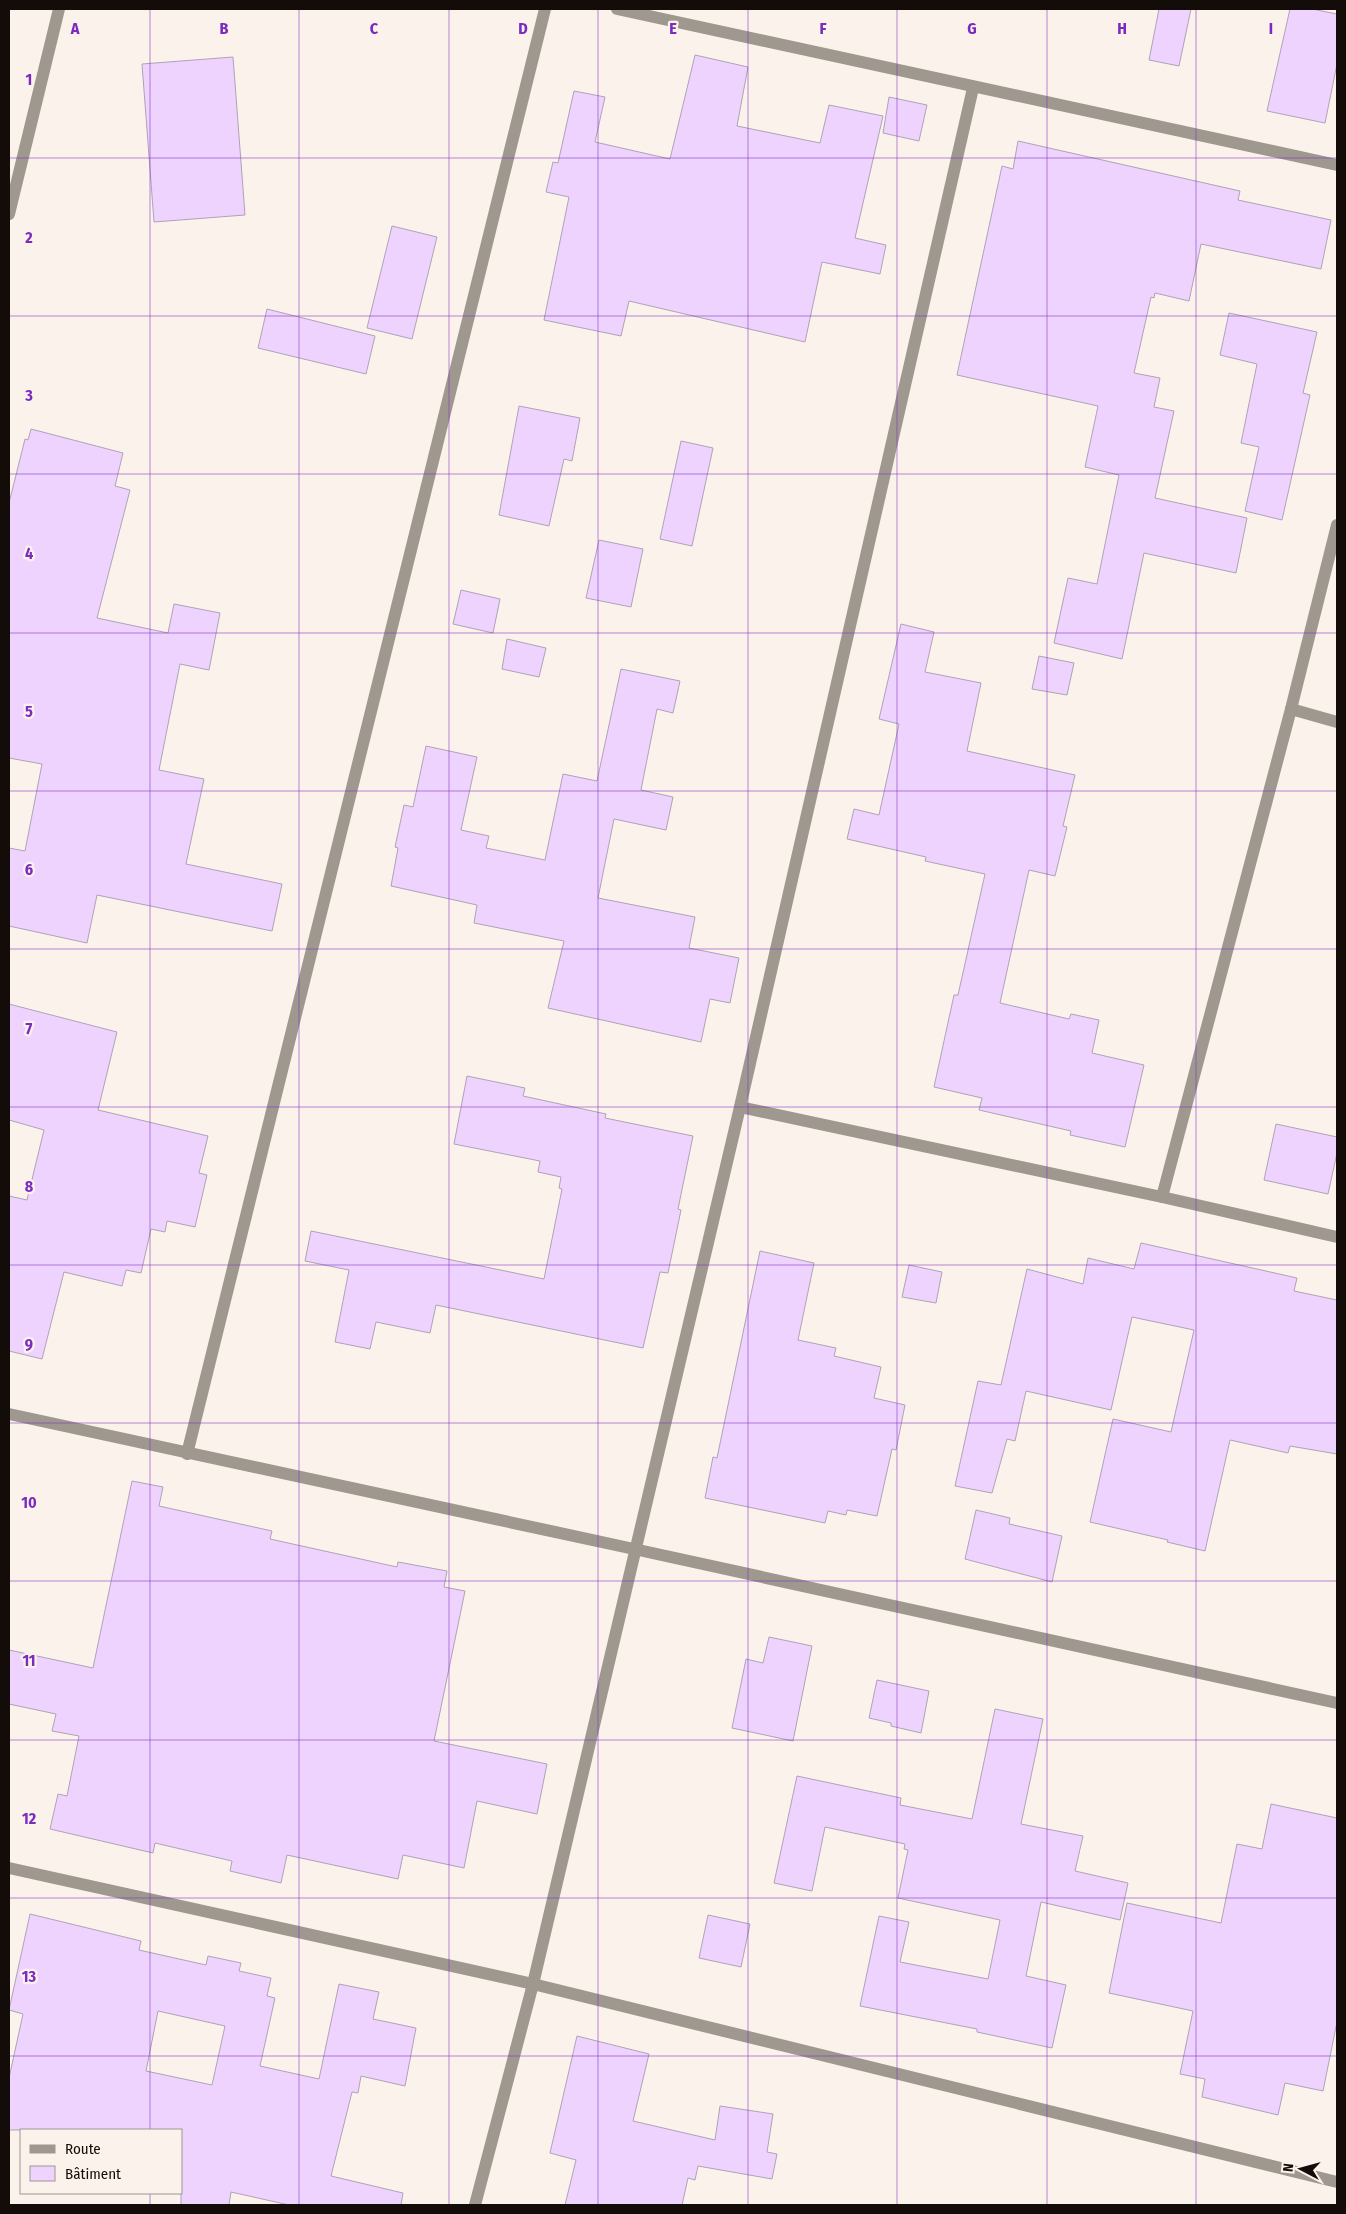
<svg xmlns="http://www.w3.org/2000/svg" width="1346" height="2214" font-family="'Fira Sans Condensed',sans-serif">
  <style>
    .building { fill: #eed3fe; stroke: #afa2b7; fill-rule: evenodd }
    .lines { fill: none; stroke-linecap: round; stroke-linejoin: round }
    .street { stroke: #9e988e; stroke-width: 12 }
    .grid { fill: none; stroke: #7b2cbf; stroke-width: 1; stroke-opacity: 0.55 }
    .grid-label { font-size: 16px; text-anchor: middle; font-weight: bold; fill: #7b2cbf; stroke: #fcf2ec; stroke-width: 4.5; stroke-linejoin: round; paint-order: stroke }
  </style>
  <rect width="100%" height="100%" fill="#fcf2ec"/>
  <g class="building">
    <path d="M1159,9H1191L1179,66L1149,60Z"/>
    <path d="M1290,9H1312L1337,14V64L1325,123L1267,111Z"/>
    <path d="M695,55L748,67L737,126L820,143L829,105L883,116L855,238L886,245L880,274L822,262L805,342L629,301L621,336L544,320L569,197L546,192L553,162L558,163L574,91L605,97L595,142L670,159Z"/>
    <path d="M233,57L245,215L154,222L142,64Z"/>
    <path d="M889,97L927,105L919,141L883,133Z"/>
    <path d="M1018,141L1240,191L1238,200L1331,220L1321,269L1201,244L1189,301L1155,293L1154,298L1151,297L1134,373L1160,378L1154,407L1174,411L1155,498L1247,518L1236,573L1144,553L1122,659L1054,643L1068,578L1097,584L1119,475L1085,467L1098,406L957,375L1002,166L1013,169Z"/>
    <path d="M392,226L437,237L412,339L367,328Z"/>
    <path d="M267,309L375,336L366,374L258,348Z"/>
    <path d="M1229,313L1317,332L1303,393L1310,395L1282,520L1245,511L1259,447L1241,443L1257,364L1220,355Z"/>
    <path d="M519,406L580,418L572,461L564,459L549,526L499,515Z"/>
    <path d="M31,429L123,453L115,486L130,490L97,618L168,633L174,604L220,613L209,670L180,664L159,770L204,779L186,864L282,884L272,931L97,895L87,943L9,926V848L25,851L42,764L9,758V503L25,439L28,440Z"/>
    <path d="M681,441L713,448L692,546L660,539Z"/>
    <path d="M599,540L643,549L631,607L586,598Z"/>
    <path d="M461,590L500,599L493,633L453,624Z"/>
    <path d="M901,624L934,632L925,672L981,683L967,751L1075,775L1063,826L1067,827L1055,876L1029,870L1000,1003L1069,1019L1071,1014L1099,1020L1092,1053L1144,1065L1125,1147L1070,1135L1071,1131L979,1110L982,1098L934,1087L954,995H958L985,874L925,861L926,857L847,839L854,809L879,815L899,724L879,719Z"/>
    <path d="M507,639L546,648L539,677L502,669Z"/>
    <path d="M1039,656L1074,663L1067,695L1032,689Z"/>
    <path d="M621,669L680,681L673,713L657,709L641,790L673,797L666,830L614,819L598,898L695,917L689,948L739,958L730,1003L710,999L701,1042L548,1008L564,941L474,923L477,905L391,886L398,848L395,847L404,805L413,807L426,746L477,757L461,830L489,836L486,848L545,860L563,774L597,781Z"/>
    <path d="M9,1004L117,1032L98,1110L208,1136L199,1173L207,1175L195,1227L167,1221L165,1232L151,1229L141,1273L126,1270L122,1286L64,1272L42,1359L9,1351V1196L27,1200L44,1130L9,1120Z"/>
    <path d="M467,1076L525,1088L523,1096L606,1114L605,1118L693,1136L678,1209L681,1210L668,1273L660,1272L643,1348L436,1305L430,1333L376,1322L370,1349L335,1342L349,1270L305,1261L311,1231L544,1279L562,1189L559,1188L561,1177L538,1172L540,1161L454,1144Z"/>
    <path d="M1276,1124L1337,1137V1153L1328,1194L1264,1180Z"/>
    <path d="M1141,1243L1297,1278L1294,1291L1337,1300V1454L1290,1446L1288,1453L1230,1440L1205,1551L1167,1542L1168,1540L1090,1522L1113,1419L1171,1432L1194,1330L1132,1317L1111,1410L1026,1391L1015,1441L1007,1439L992,1493L955,1486L978,1381L1001,1385L1027,1269L1083,1284L1088,1258L1134,1269Z"/>
    <path d="M760,1251L814,1263L798,1340L836,1348L834,1356L881,1367L874,1398L905,1405L896,1450L892,1449L877,1516L847,1510L846,1515L828,1511L825,1523L705,1498L713,1457L717,1458Z"/>
    <path d="M909,1265L942,1272L936,1303L902,1297Z"/>
    <path d="M132,1481L163,1487L159,1506L272,1531L270,1539L397,1567L398,1562L447,1571L444,1587L465,1591L434,1741L547,1764L537,1814L477,1801L464,1868L403,1855L398,1879L287,1855L281,1883L230,1871L232,1861L155,1843L153,1853L50,1829L58,1794L67,1796L79,1736L52,1731L56,1714L9,1704V1650L93,1668Z"/>
    <path d="M976,1510L1010,1518L1009,1524L1062,1536L1052,1582L965,1559Z"/>
    <path d="M769,1637L812,1646L793,1741L732,1728L746,1659L763,1663Z"/>
    <path d="M877,1680L929,1691L921,1733L891,1726V1723L869,1718Z"/>
    <path d="M995,1709L1043,1719L1021,1824L1083,1836L1075,1871L1128,1883L1120,1920L1041,1902L1026,1976L1066,1985L1052,2048L977,2032V2029L860,2006L879,1916L909,1922L900,1962L988,1979L1000,1920L898,1898L908,1850L904,1849L905,1844L825,1827L812,1891L774,1883L797,1776L901,1798L900,1805L972,1819Z"/>
    <path d="M1271,1804L1337,1818V2022L1323,2091L1285,2083L1278,2115L1202,2097L1205,2079L1180,2074L1193,2011L1109,1993L1127,1903L1221,1923L1237,1844L1262,1849Z"/>
    <path d="M30,1914L141,1941L139,1950L206,1965L208,1956L241,1963L239,1971L271,1978L267,1996L275,1998L260,2066L319,2079L339,1984L379,1992L373,2019L416,2028L405,2086L361,2076L358,2093L352,2092L331,2176L403,2193L401,2205H289L231,2192L229,2205H181V2130H9V2078L23,2014L9,2010ZM158,2011L225,2026L212,2085L146,2071Z"/>
    <path d="M708,1915L750,1924L741,1967L699,1958Z"/>
    <path d="M577,2036L649,2054L633,2121L715,2140L720,2106L773,2114L767,2152L777,2154L772,2179L698,2166L695,2180L688,2178L682,2205H565L576,2160L550,2153Z"/>
  </g>
  <g class="lines">
    <g class="street">
      <path d="M617,9L1337,165"/>
      <path d="M9,214L59,9"/>
      <path d="M1291,709L1337,722"/>
      <path d="M740,1107L1162,1197L1337,1237"/>
      <path d="M1162,1197L1291,709L1337,525"/>
      <path d="M9,1414L634,1549L1337,1703"/>
      <path d="M187,1454L545,9"/>
      <path d="M9,1868L533,1984L1337,2182"/>
      <path d="M475,2205L533,1984L740,1107L973,88"/>
    </g>
  </g>
  <path class="grid" d="M150,9V2130M299,9V2205M449,9V2205M598,9V2205M748,9V2205M897,9V2205M1047,9V2205M1196,9V2205M9,158H1337M9,316H1337M9,474H1337M9,633H1337M9,791H1337M9,949H1337M9,1107H1337M9,1265H1337M9,1423H1337M9,1581H1337M9,1740H1337M9,1898H1337M9,2056H1337M150,2193V2205"/>
  <g class="grid-label">
    <text x="75" y="34">A</text>
    <text x="224" y="34">B</text>
    <text x="374" y="34">C</text>
    <text x="523" y="34">D</text>
    <text x="673" y="34">E</text>
    <text x="823" y="34">F</text>
    <text x="972" y="34">G</text>
    <text x="1122" y="34">H</text>
    <text x="1271" y="34">I</text>
    <text x="29" y="85">1</text>
    <text x="29" y="243">2</text>
    <text x="29" y="401">3</text>
    <text x="29" y="559">4</text>
    <text x="29" y="717">5</text>
    <text x="29" y="875">6</text>
    <text x="29" y="1034">7</text>
    <text x="29" y="1192">8</text>
    <text x="29" y="1350">9</text>
    <text x="29" y="1508">10</text>
    <text x="29" y="1666">11</text>
    <text x="29" y="1824">12</text>
    <text x="29" y="1982">13</text>
  </g>
  <rect width="1346" height="2214" fill="none" stroke="#140c08" stroke-width="20"/>
  <rect x="20" y="2129" width="162" height="65" fill="#fcf2ec" stroke="#9f9691"/>
  <rect x="30" y="2145" width="25" height="8" fill="#9e988e" stroke="#9f9691"/>
  <text x="65" y="2154" font-size="15" fill="#140c08">Route</text>
  <rect x="30" y="2166" width="25" height="15" fill="#eed3fe" stroke="#9f9691"/>
  <text x="65" y="2179" font-size="15" fill="#140c08">Bâtiment</text>
  <g transform="translate(1301 2169) rotate(276)" stroke="#fcf2ec" stroke-width="4" paint-order="stroke">
  <path d="M0-4L9 19L0 12L-9 19Z" fill="#140c08"/>
  <text y="-8" font-size="14" font-weight="bold" text-anchor="middle" fill="#140c08">N</text>
  </g>
</svg>
